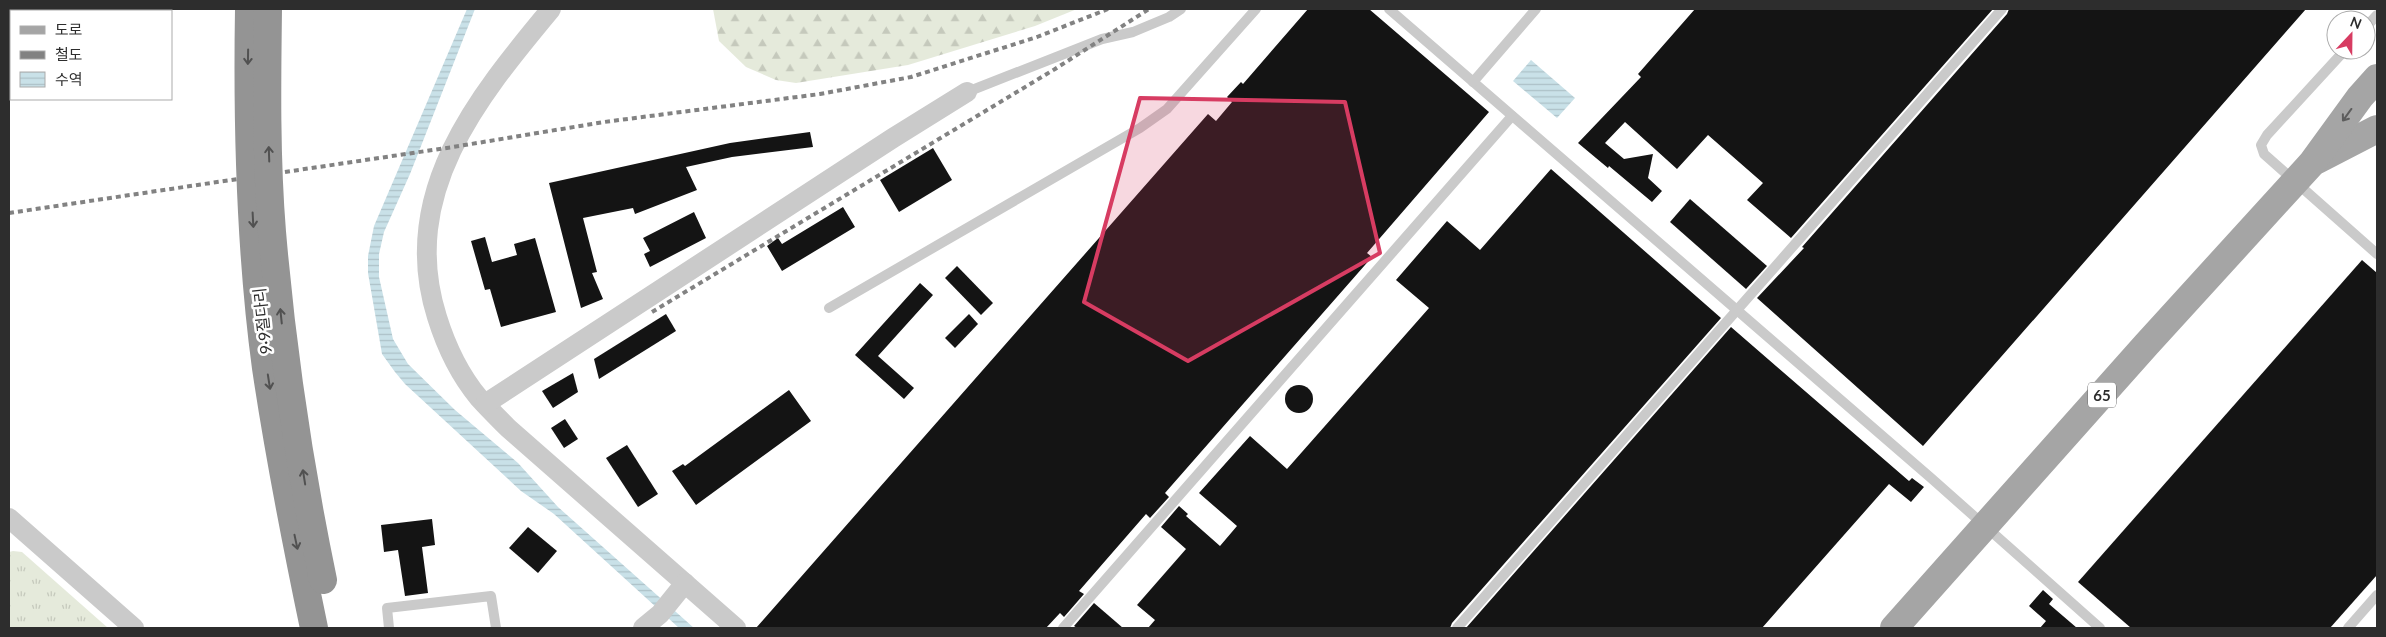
<svg xmlns="http://www.w3.org/2000/svg" width="2386" height="637" font-family="Lato,'Noto Sans KR',sans-serif">
  <style>
    .grass { fill: url(#grass-tufts) }
    .forest { fill: url(#forest-firs) }
    .water { fill: url(#water-rules) }
    .building { fill: #141414 }
    .lines { fill: none; stroke-linecap: round; stroke-linejoin: round }
    .lane { stroke: #cacaca; stroke-width: 10 }
    .street { stroke: #cacaca; stroke-width: 20 }
    .primary { stroke: #a5a5a5; stroke-width: 28 }
    .rail { stroke: #828282; stroke-width: 4; stroke-dasharray: 5 4; stroke-linecap: butt }
    .highway-bridge { stroke: #949494; stroke-width: 28 }
    .oneway { stroke: #515151 }
    .oneway2 { stroke: #5d5d5d }
    .marked { fill: #d73c62; fill-opacity: 0.2; stroke: #d73c62; stroke-width: 4; stroke-linejoin: round }
    .labels { text-anchor: middle; dominant-baseline: central; stroke-width: 5; stroke-linejoin: round; paint-order: stroke }
    .shield { fill: #fff; stroke: #6c6c6c; stroke-width: 1 }
    .shield-label { font-size: 15px; font-weight: bold; fill: #2d2d2d }
    .street-label { font-size: 16px; fill: #2d2d2d; stroke: #fff }
  </style>
  <defs>
    <pattern id="grass-tufts" width="24" height="20" patternUnits="userSpaceOnUse" patternTransform="scale(1.25)"><rect width="24" height="20" fill="#e5eadb"/><path d="M3 7l-1-3M5 7V3M7 7l1-3M15 17l-1-3M17 17v-4M19 17l1-3" fill="none" stroke="#c5c9bc"/></pattern>
    <pattern id="forest-firs" width="22" height="20" patternUnits="userSpaceOnUse" patternTransform="scale(1.25)"><rect width="22" height="20" fill="#e5eadb"/><path d="M5 1l3.5 6h-7zM16 11l3.5 6h-7z" fill="#c5c9bc"/></pattern>
    <pattern id="water-rules" width="6" height="5" patternUnits="userSpaceOnUse" patternTransform="scale(1.25)"><rect width="6" height="5" fill="#c9e1e8"/><path d="M0 2.5h6" fill="none" stroke="#adc1c7"/></pattern>
  </defs>
  <rect width="100%" height="100%" fill="#fff"/>
  <path class="grass" d="M13,551L22,552L108,628H9V552Z"/>
  <path class="forest" d="M713,9H1077L1035,26L908,65L796,83L776,80L746,67L719,41Z"/>
  <g class="water">
    <path d="M467,9H475L410,174L384,232L379,254V277L393,339L408,364L455,410L518,463L558,507L694,628H679L554,514L521,491L405,384L395,372L382,354L368,273V256L374,226Z"/>
    <path d="M1531,60L1575,98L1557,118L1513,81Z"/>
  </g>
  <g class="building">
    <path d="M1308,9H1369L1489,112L1367,253L1372,257L1165,493L1169,497L1150,518L1146,514L1079,591L1084,594L1064,617L1060,613L1046,628H756L1208,114L1216,121L1232,102L1227,97L1241,82L1243,84Z"/>
    <path d="M1695,9H1993L1791,238L1747,200L1763,183L1708,135L1677,169L1625,122L1605,143L1624,159L1653,154L1648,178L1662,191L1652,202L1609,166L1608,168L1578,143L1641,77L1638,74Z"/>
    <path d="M2009,9H2306L1923,446L1757,298L1804,248L1802,247L2007,14Z"/>
    <path d="M810,132L813,147L732,157L686,167L697,190L635,214L633,208L583,218L597,272L592,273L603,299L581,308L549,183L730,143Z"/>
    <path d="M933,148L952,180L899,212L880,180Z"/>
    <path d="M1551,169L1721,318L1452,623L1450,628H1148L1155,620L1137,605L1186,549L1161,527L1179,506L1188,514L1186,516L1220,546L1237,526L1199,493L1250,436L1287,469L1429,308L1396,280L1447,221L1480,250Z"/>
    <path d="M1690,199L1767,266L1746,289L1670,222Z"/>
    <path d="M843,207L855,227L782,271L767,246L778,238L782,244Z"/>
    <path d="M694,212L706,238L650,267L644,254L650,251L643,238Z"/>
    <path d="M485,237L492,262L517,255L514,244L535,238L556,312L501,327L490,289L485,290L471,241Z"/>
    <path d="M2362,260L2377,273V575L2330,628H2131L2078,582Z"/>
    <path d="M957,266L993,303L981,315L945,278Z"/>
    <path d="M920,283L933,295L878,356L914,388L904,399L855,355Z"/>
    <path d="M666,314L676,331L599,379L594,359Z"/>
    <path d="M969,314L978,324L955,348L945,338Z"/>
    <path d="M1731,327L1909,481L1912,478L1924,487L1911,502L1889,484L1762,628H1466Z"/>
    <path d="M573,373L578,392L553,408L542,391Z"/>
    <circle cx="1299" cy="399" r="14"/>
    <path d="M789,390L811,421L696,505L672,471L683,464L685,466Z"/>
    <path d="M565,419L578,439L564,448L551,428Z"/>
    <path d="M627,445L658,494L638,507L606,458Z"/>
    <path d="M432,519L435,545L422,547L428,593L405,596L398,550L384,552L381,525Z"/>
    <path d="M528,527L557,551L538,573L509,548Z"/>
    <path d="M2043,590L2053,599L2049,604L2077,628H2040L2046,621L2029,606Z"/>
    <path d="M1094,603L1123,628H1077L1074,626Z"/>
  </g>
  <g class="lines">
    <g class="lane">
      <path d="M1389,9L1931,478L2100,628"/>
      <path d="M2366,27L2377,15"/>
      <path d="M2345,50L2267,135L2261,145L2264,154L2377,254"/>
      <path d="M1473,82L1536,9"/>
      <path d="M967,92L1102,39L1133,32L1169,17L1181,9"/>
      <path d="M829,308L1140,128L1167,109L1256,9"/>
      <path d="M389,628L387,608L491,596L496,628"/>
      <path d="M1063,628L1512,116"/>
      <path d="M1457,628L2002,9"/>
      <path d="M2348,628L2377,595"/>
    </g>
    <g class="street">
      <path d="M551,9C477,98 398,194 437,317C446,346 459,374 479,398C488,408 498,418 508,428L736,628"/>
      <path d="M9,87L11,85"/>
      <path d="M485,404L893,138L967,92"/>
      <path d="M9,518L134,628"/>
      <path d="M643,628L660,614L685,583"/>
    </g>
    <g class="primary">
      <path d="M2317,160L2377,129"/>
      <path d="M1894,628L2146,345L2312,163L2360,97L2377,78"/>
    </g>
    <g class="rail">
      <path d="M9,213L453,147L604,122L820,94L911,77L1037,37L1108,9"/>
      <path d="M652,312L1055,69L1149,9"/>
    </g>
    <g class="highway-bridge">
      <path d="M249,9C247,128 250,249 266,368C279,455 296,542 314,628"/>
      <path d="M268,9C267,83 266,158 272,232C282,349 299,465 323,580"/>
    </g>
  </g>
  <defs><path id="oneway-shaft" d="M-6 0H5M1.5-3L5.5 0L1.5 3" fill="none" stroke-width="1.6" stroke-linecap="round" stroke-linejoin="round" transform="scale(1.25)"/></defs>
  <g class="oneway">
    <use href="#oneway-shaft" transform="translate(248 57) rotate(91)"/>
    <use href="#oneway-shaft" transform="translate(269 154) rotate(-92)"/>
    <use href="#oneway-shaft" transform="translate(253 220) rotate(87)"/>
    <use href="#oneway-shaft" transform="translate(281 316) rotate(-96)"/>
    <use href="#oneway-shaft" transform="translate(269 382) rotate(81)"/>
    <use href="#oneway-shaft" transform="translate(304 477) rotate(-99)"/>
    <use href="#oneway-shaft" transform="translate(296 542) rotate(78)"/>
  </g>
  <use class="oneway2" href="#oneway-shaft" transform="translate(2347 115) rotate(126)"/>
  <path class="marked" d="M1140,98L1345,102L1380,253L1188,361L1084,302Z"/>
  <g class="labels">
    <rect class="shield" x="2088" y="382.5" width="28" height="25" rx="4"/>
    <g class="shield-label">
      <text x="2102" y="395">65</text>
    </g>
    <g class="street-label">
      <text transform="translate(262 321) rotate(-96)">9·9절다리</text>
    </g>
  </g>
  <rect width="2386" height="637" fill="none" stroke="#2d2d2d" stroke-width="20"/>
  <rect x="10" y="10" width="162" height="90" fill="#ffffff" stroke="#ababab"/>
  <rect x="20" y="26" width="25" height="8" fill="#a5a5a5" stroke="#ababab"/>
  <text x="55" y="35" font-size="15" fill="#2d2d2d">도로</text>
  <rect x="20" y="51" width="25" height="8" fill="#828282" stroke="#ababab"/>
  <text x="55" y="60" font-size="15" fill="#2d2d2d">철도</text>
  <rect x="20" y="72" width="25" height="15" fill="url(#water-rules)" stroke="#ababab"/>
  <text x="55" y="85" font-size="15" fill="#2d2d2d">수역</text>
  <g transform="translate(2351 35) rotate(22)"><circle r="24" fill="#ffffff" stroke="#ababab"/>
  <path d="M0-4L9 19L0 12L-9 19Z" fill="#d73c62"/>
  <text y="-8" font-size="14" font-weight="bold" text-anchor="middle" fill="#2d2d2d">N</text>
  </g>
</svg>
